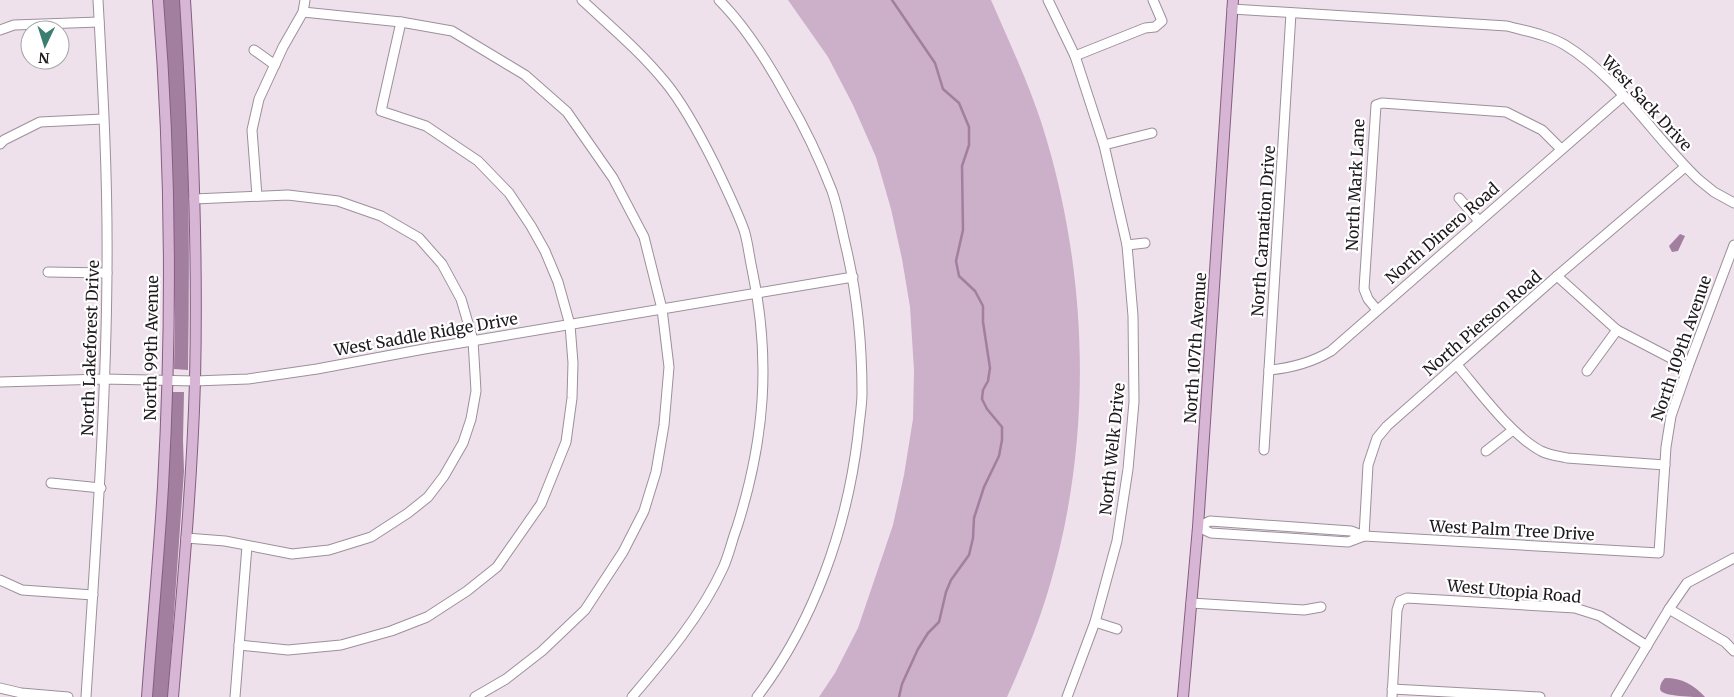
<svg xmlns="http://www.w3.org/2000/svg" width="1734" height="697" font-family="Merriweather,serif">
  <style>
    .green { fill: #ccafc9 }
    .water { fill: #a27f9f }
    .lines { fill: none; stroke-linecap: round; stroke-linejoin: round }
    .stream { stroke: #a27f9f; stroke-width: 2.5 }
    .minor-casing { stroke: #9c909b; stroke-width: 11 }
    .major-casing { stroke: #855e81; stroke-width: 12 }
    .minor { stroke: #fff; stroke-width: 9 }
    .major { stroke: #d7b5d4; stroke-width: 10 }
    .labels { text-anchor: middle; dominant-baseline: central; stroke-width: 4.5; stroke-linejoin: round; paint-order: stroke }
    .street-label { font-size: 16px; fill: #1d181c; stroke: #fff }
  </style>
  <rect width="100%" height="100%" fill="#eee1ec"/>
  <path class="green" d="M788,0H991C1011,46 1033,92 1047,141C1089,284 1092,444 1049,588C1038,625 1023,662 1007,697H819L835,673L858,628L893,525L904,475L913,419L914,370L910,307L902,259L891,209L876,157L853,105L828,57Z"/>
  <g class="water">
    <path d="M163,0H180L181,3C189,125 190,248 188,370L174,369L175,320Z"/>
    <path d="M1680,234L1685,236L1678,251L1672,252L1669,246Z"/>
    <path d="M172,392H184L183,440L184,471L168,697H151Z"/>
    <path d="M1665,678C1682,678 1694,685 1705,697C1695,697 1661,697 1660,689C1660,684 1662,681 1665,678Z"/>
  </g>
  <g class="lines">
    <path class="stream" d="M892,0L935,63L943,89L959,103L969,127V145L962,166L963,230L956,261L959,276L975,291L983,306V322L990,368L988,381L983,390L982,399L987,409L1002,427V440L999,456L984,487L974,518L973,538L969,555L951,580L946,592L939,622L928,633L918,649L902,684L899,697"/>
    <defs>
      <g id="minor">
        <path d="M582,0C611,27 641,52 666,83C684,105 702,139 715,165C725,186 736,208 744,230C748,242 749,256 752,269C771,359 765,439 737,527C732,540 729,555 723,568C701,616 666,657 632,697"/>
        <path d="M719,0C747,28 769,64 788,99C805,128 820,160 832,191C838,208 841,226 845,243C857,292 862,342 862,393C862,407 859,421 858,435C847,528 814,622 757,697"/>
        <path d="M1048,0L1075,56L1104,145L1127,245L1133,316L1134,402L1128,469L1117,541L1095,622L1117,629"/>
        <path d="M1232,9L1507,26C1526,31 1548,35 1565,45C1619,78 1653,136 1698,179L1714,192L1734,203"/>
        <path d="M303,12L401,22L452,31L525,75L567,112L613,178L644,237L662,309L669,367L664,425L656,472L644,511L623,552L585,610L542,651L506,679L475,697"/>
        <path d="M0,30L14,25L99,22"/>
        <path d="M254,50L275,65"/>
        <path d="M1075,56L1145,28L1155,27L1162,21L1153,0"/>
        <path d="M0,144L4,140L40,122L103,119"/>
        <path d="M1104,145L1152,133"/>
        <path d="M257,196L252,130L259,99L283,47L303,12L305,0"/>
        <path d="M1459,198L1479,221"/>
        <path d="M1127,245L1145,243"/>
        <path d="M48,272L107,273"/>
        <path d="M1557,276L1617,330L1688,367"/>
        <path d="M1377,310L1368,299L1364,289L1376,105L1382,103L1506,112L1542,130L1561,149"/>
        <path d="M1457,365C1479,391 1511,435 1541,451C1549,455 1558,456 1567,458L1665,465"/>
        <path d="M1269,370C1292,368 1311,363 1331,351L1623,96"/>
        <path d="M1587,371L1617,330"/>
        <path d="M0,382L104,379L195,381L248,379L317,369L424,349L853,277"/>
        <path d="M1264,450L1291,13"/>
        <path d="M1486,451L1513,430"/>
        <path d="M51,483L101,488"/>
        <path d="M1198,527L1210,521L1351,531L1364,536L1659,553L1666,447L1671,416L1688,367L1734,245"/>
        <path d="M1198,527L1211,533L1348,542L1364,536"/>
        <path d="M1364,536L1368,465L1377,438L1387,426L1557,276L1685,167"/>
        <path d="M186,538L225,541L292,554L329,550L371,537L408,513L428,497L444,476L463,443L471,419L476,391L473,340L461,299L442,264L419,238L381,216L338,201L288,195L194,199"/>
        <path d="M0,580L22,590L93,595"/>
        <path d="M1191,603L1304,610L1321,607"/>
        <path d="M1669,609L1725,642L1734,651"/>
        <path d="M239,645L288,650L341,645L391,631L427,617L467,591L497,567L541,504L566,442L572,398L573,363L570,325L558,282L545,251L531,226L509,193L478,161L426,126L381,111L401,22"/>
        <path d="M0,688L21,693L68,697"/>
        <path d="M1392,689L1540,697"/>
        <path d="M86,697C95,555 106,414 107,271C108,181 103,90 98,0"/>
        <path d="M235,697L247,546"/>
        <path d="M1067,697L1095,622"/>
        <path d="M1392,697L1397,610L1400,601L1407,598L1575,608L1600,616L1647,646"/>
        <path d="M1616,697L1669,609L1687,583L1734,558"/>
      </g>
      <g id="major">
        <path d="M147,697C152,627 159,557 163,486C172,325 171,161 158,0"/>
        <path d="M173,697C182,592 192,486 195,381C198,254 193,126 185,0"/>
        <path d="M1183,697L1198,527L1233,0"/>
      </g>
    </defs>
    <use href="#minor" class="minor-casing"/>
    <use href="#major" class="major-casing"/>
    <use href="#minor" class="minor"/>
    <use href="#major" class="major"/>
  </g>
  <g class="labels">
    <g class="street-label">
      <text transform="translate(1647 103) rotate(47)">West Sack Drive</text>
      <text transform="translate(1355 185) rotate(-87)">North Mark Lane</text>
      <text transform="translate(1263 231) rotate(-86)">North Carnation Drive</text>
      <text transform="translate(1442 233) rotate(-41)">North Dinero Road</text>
      <text transform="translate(1482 323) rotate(-41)">North Pierson Road</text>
      <text transform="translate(426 334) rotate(-10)">West Saddle Ridge Drive</text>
      <text transform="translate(90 348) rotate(-88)">North Lakeforest Drive</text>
      <text transform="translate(151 348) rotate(-89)">North 99th Avenue</text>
      <text transform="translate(1195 348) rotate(-86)">North 107th Avenue</text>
      <text transform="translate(1681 348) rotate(-71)">North 109th Avenue</text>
      <text transform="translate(1112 449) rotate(-84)">North Welk Drive</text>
      <text transform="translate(1512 530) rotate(3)">West Palm Tree Drive</text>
      <text transform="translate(1514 591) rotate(5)">West Utopia Road</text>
    </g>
  </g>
  <g transform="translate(45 45) rotate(184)"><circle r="24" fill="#ffffff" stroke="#a5a3a4"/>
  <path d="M0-4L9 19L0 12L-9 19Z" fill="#3a7e71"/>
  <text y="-8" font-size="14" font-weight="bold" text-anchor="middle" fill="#1d181c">N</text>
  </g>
</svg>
